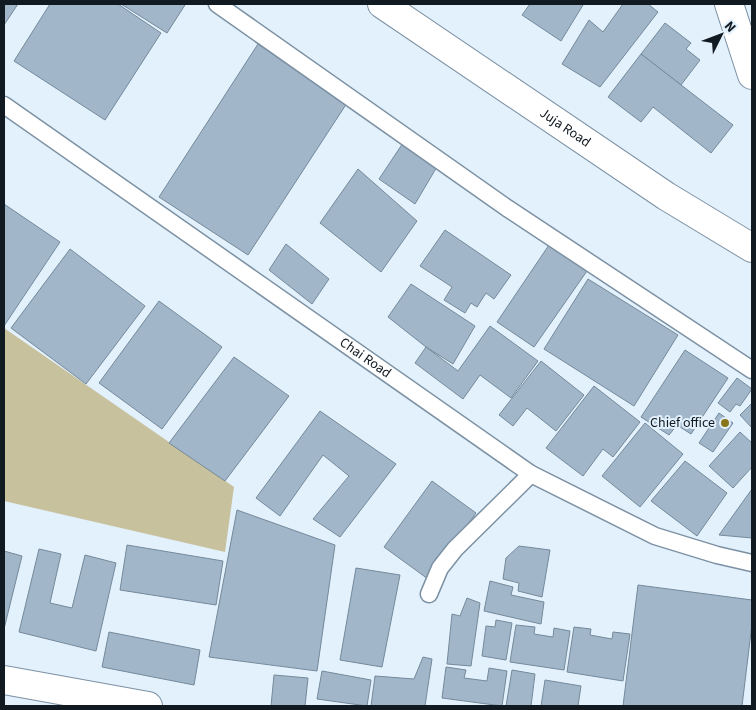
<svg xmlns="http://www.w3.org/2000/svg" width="756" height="710" font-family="'Source Sans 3',sans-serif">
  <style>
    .green { fill: #c8c19e }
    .building { fill: #a1b7c9; stroke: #74899a }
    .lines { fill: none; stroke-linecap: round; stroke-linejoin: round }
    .service-casing { stroke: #7c91a3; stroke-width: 19 }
    .minor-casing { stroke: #7c91a3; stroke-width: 30 }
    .tertiary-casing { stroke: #7c91a3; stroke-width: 30 }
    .secondary-casing { stroke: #7c91a3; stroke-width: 30 }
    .service { stroke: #fff; stroke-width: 16 }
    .minor { stroke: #fff; stroke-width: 28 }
    .tertiary { stroke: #fff; stroke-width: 28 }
    .secondary { stroke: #fff; stroke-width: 28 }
    .poi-dot { fill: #89761a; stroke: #e3f1fd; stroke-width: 2 }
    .labels { text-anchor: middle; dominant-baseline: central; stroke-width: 4; stroke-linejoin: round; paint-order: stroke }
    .street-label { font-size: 14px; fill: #121a21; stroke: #e3f1fd }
    .poi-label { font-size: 14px; fill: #121a21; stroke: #e3f1fd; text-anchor: end }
  </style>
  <rect width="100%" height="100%" fill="#e3f1fd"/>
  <path class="green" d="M4,328L234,487L225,552L4,501Z"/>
  <g class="building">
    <path d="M4,4H18L4,25Z"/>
    <path d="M50,4H118L161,33L105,120L14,61Z"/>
    <path d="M121,4H182L185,5L167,33Z"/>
    <path d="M530,4H581L583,5L561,41L522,15Z"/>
    <path d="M623,4H648L658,12L600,87L562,64L589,20L603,32Z"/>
    <path d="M665,23L691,43L686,49L700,60L681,85L641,54Z"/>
    <path d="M258,44L347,103L248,255L159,197Z"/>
    <path d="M641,54L733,125L711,153L653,107L641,122L608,97Z"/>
    <path d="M403,143L438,165L415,204L379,179Z"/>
    <path d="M358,169L417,221L381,272L320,223Z"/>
    <path d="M4,204L60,242L4,326Z"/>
    <path d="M445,230L511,275L494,299L486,293L477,307L471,303L465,313L444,300L452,287L420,266Z"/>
    <path d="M286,244L329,279L312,304L269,270Z"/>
    <path d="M549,245L587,271L534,347L497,322Z"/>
    <path d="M70,249L145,306L86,384L11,328Z"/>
    <path d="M588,279L678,335L634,406L544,349Z"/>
    <path d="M411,284L475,326L453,364L426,347L388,317Z"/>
    <path d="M159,301L222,347L162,429L99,383Z"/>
    <path d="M490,326L538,361L511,398L480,375L463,399L415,363L426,347L458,371Z"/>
    <path d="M685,350L728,378L691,434L677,425L669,435L641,417Z"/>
    <path d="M234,357L289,396L225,481L169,443Z"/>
    <path d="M541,361L584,395L556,431L527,408L513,426L499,415Z"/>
    <path d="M737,378L752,389L740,406L736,404L730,412L718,403Z"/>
    <path d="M594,386L640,422L613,457L603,449L583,476L546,448Z"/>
    <path d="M752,403V428L740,415Z"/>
    <path d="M320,411L396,464L340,537L313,519L349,476L323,455L280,516L256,498Z"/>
    <path d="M719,413L733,423L713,452L699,443Z"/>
    <path d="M645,423L683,454L640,507L602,476Z"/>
    <path d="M740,432L752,443V467L733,488L709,466Z"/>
    <path d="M685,461L727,493L697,536L651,501Z"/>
    <path d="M432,481L476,513L428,579L384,547Z"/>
    <path d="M752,489V538L719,535Z"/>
    <path d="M237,510L335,545L317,671L209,657Z"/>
    <path d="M127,545L223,561L216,605L120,590Z"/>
    <path d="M519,546L550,550L542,597L518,591L519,583L503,579L506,558Z"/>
    <path d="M39,549L61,554L50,603L72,608L85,555L116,563L96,651L19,632Z"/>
    <path d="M4,551L22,556L4,629Z"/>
    <path d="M356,568L400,575L382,667L340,660Z"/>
    <path d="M490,581L513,587L511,595L544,602L541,624L484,611Z"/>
    <path d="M638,585L752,600V624L742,706H623Z"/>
    <path d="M467,598L480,603L471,666L447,664L452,614L460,616Z"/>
    <path d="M496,620L512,623L506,660L482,656L486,626L495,627Z"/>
    <path d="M516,625L535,627L534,634L553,637L554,628L570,631L564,670L510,662Z"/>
    <path d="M574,627L591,629L590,635L612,639L613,632L630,634L623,681L567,672Z"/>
    <path d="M109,632L200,650L194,685L102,667Z"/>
    <path d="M423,657L432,659L425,706H371L375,676L414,679Z"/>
    <path d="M446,667L466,670L464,678L487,681L489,668L507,671L502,706L442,698Z"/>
    <path d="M512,670L535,674L531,706H506Z"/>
    <path d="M322,671L371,680L367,706L317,699Z"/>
    <path d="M274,675L308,678L305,706H271Z"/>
    <path d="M545,680L581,686L578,706H541Z"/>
  </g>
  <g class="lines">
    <defs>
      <g id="service">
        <path d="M217,4L507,208L752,370"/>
        <path id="s1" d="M4,105L531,474L655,536L717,555L752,563"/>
        <path d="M429,594L440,568L455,549L531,474"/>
      </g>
      <path id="minor" d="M4,680L148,706"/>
      <path id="tertiary" d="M729,4L752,75"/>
      <g id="secondary">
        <path id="s2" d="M382,4L666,196L752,248"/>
      </g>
    </defs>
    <use href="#service" class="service-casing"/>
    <use href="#minor" class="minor-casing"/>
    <use href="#tertiary" class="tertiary-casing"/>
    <use href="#secondary" class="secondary-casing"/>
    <use href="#service" class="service"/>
    <use href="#minor" class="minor"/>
    <use href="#tertiary" class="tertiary"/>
    <use href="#secondary" class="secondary"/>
  </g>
  <circle class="poi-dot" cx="725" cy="423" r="5"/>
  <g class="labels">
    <g class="street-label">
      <text stroke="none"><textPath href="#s2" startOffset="221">Juja Road</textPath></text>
      <text stroke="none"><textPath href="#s1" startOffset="441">Chai Road</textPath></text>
    </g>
    <g class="poi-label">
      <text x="715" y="423">Chief office</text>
    </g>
  </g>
  <rect width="756" height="710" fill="none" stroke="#121a21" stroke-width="10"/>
  <g transform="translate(721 35) rotate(48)" stroke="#e3f1fd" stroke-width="4" paint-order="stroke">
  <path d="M0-4L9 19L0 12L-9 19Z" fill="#121a21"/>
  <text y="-8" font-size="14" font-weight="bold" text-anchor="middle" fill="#121a21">N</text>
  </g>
</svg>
